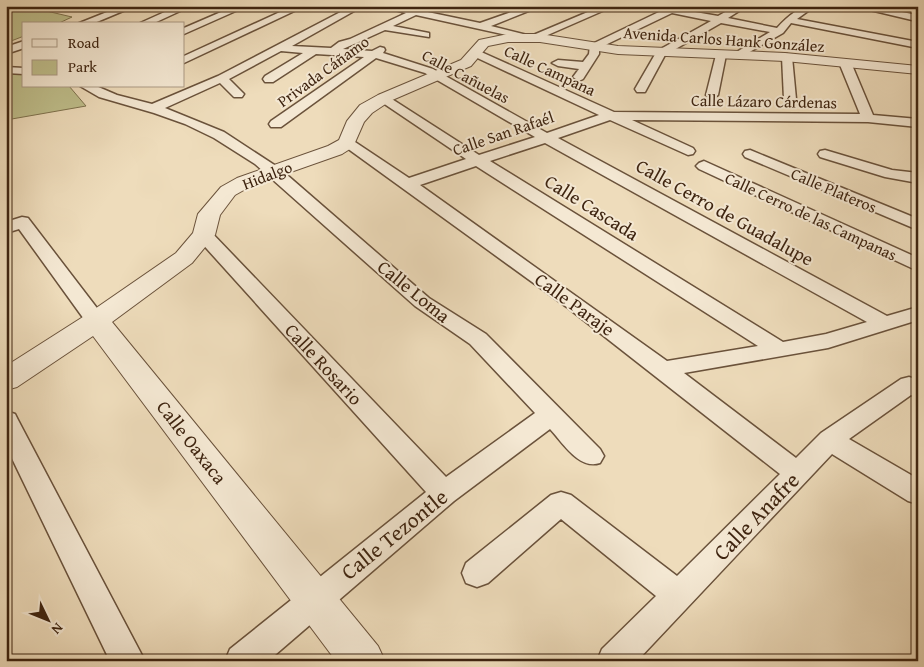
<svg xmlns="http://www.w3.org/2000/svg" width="924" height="667" font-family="'Gentium Book Plus',serif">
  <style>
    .green { fill: #bfbf8c; stroke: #7e724e }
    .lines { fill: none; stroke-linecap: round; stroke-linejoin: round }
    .minor-casing { stroke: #6a523b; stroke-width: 3 }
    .tertiary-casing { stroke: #6a523b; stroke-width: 2 }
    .minor { fill: #f4e8d3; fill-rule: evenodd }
    .tertiary { fill: #f4e8d3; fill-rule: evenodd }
    .labels { text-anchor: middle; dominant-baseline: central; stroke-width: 4; stroke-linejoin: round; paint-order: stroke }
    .far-street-label { font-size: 16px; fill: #3e2410; stroke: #f4e8d3 }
    .street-label { font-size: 19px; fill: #3e2410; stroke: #f4e8d3 }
    .near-street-label { font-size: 22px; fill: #3e2410; stroke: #f4e8d3 }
  </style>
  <rect width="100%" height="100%" fill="#eedcbb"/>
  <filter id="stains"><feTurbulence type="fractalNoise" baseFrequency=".004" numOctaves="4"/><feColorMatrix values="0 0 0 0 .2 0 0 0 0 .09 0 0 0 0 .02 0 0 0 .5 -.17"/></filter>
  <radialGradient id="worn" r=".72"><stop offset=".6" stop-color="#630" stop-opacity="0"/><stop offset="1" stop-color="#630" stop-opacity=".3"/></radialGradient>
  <g class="green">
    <path d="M6,6H25L72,17L57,24H24V36L6,43Z"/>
    <path d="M6,73L24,74V86H69L86,106L6,120Z"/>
  </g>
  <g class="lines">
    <defs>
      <g id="minor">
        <path d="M122,6H135L92,24H77Z"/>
        <path d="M178,6H191L152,24H138Z"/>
        <path d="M235,6H247L184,34V28Z"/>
        <path d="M293,6H305L184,63V56Z"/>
        <path d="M352,6H363L292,46L331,48L339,42L350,39L406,13L380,6H399L480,23L528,6H541L491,26L531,36L602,6H614L534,41L416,15L393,26L429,33V37L385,30L343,49L372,51L380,47L384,48L385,50L383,53L433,69L547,133L599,115L471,55L470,53L471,51H479L614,112L860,114L840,65L846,62L852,65L873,115L918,119V127L868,122L632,120L693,148L695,151L693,154L688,155L610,120L558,138L887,316L918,307V320L828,348L684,373L796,458L821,433L901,379L909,377L918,380V397L911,395L849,439L918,479V504L908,501L832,454L637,661H597L602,649L656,596L561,519L488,583L477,587L466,583L462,573L466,563L551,495L561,492L571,495L677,576L780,474L568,308L340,143L342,140H352L409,178L466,159L380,101L378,98L380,95L384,94L479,155L535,137L425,73L376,58L281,127H271L269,124L271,121L364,57L316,54L273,82H265L263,79L265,76L303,53L281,51L229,79L244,94L242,97H234L220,83L165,108L224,132L279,168L429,298L486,334L600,449L604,456L600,463C579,470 563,443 550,429L454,501L268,661H225L230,649L426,492L198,239L195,235L198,231L204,230L210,231L446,477L535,413L470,344L415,306L255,164L214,138L185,124L154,113L99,97L80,86H96L117,95L152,104L218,76ZM545,143L867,322L826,334L783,342L490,161ZM476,166L758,346L667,361L420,185Z"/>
        <path d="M647,6H677L678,9L718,16L736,6H747L728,18L777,28C788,16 799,6 815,6L797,19L918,42V48L791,23L783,33L739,58L734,55L735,53L770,32L721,23L665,55L645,92H637L635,89L657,51L711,21L672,13L599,48V54L583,79L579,81L573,77L579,69L558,66L552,63L558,60L583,62L589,54L590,45L661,11Z"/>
        <path d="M853,6H872L912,14L917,17L912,20Z"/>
        <path d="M24,41V48L6,54V47Z"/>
        <path d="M721,52L726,55L718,95L712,99L706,95L716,55Z"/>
        <path d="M787,54L792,57L796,99L790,103L784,99L782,57Z"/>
        <path d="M6,67L24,68V74L6,73Z"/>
        <path d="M750,150L918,219V230L745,157L743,154L745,151Z"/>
        <path d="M825,150L892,170L918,173V183L885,177L820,157L818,154L820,151Z"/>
        <path d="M704,161L918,258V271L699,169L696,166L699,163Z"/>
        <path d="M22,217L28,218L103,316L106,321L103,326L96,328L89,326L19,229L6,233V222Z"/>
        <path d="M6,411L15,414L18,420L145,661H110L6,446Z"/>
      </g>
      <path id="tertiary" d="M508,34H540L618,46L785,53L918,66V74L785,61L618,54L540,42H508L488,46L471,66L390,101L372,113L364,122L353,147L342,154L251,186L235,195L220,215L215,235L192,263L112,322L378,646L385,661H336L93,336L17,387L6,390V366L86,315L176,253L193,233L198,214L221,187L237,178L328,146L339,140L347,121L360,105L378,95L461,60L479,40Z"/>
    </defs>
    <use href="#minor" class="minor-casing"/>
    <use href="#tertiary" class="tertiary-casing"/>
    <use href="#minor" class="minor"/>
    <use href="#tertiary" class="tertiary"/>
  </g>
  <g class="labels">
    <g class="far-street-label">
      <text transform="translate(724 39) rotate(4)">Avenida Carlos Hank González</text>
      <text transform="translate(550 70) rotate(25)">Calle Campana</text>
      <text transform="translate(323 71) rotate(-36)">Privada Cáñamo</text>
      <text transform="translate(466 76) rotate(28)">Calle Cañuelas</text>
      <text transform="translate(764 101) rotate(1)">Calle Lázaro Cárdenas</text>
      <text transform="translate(503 133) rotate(-19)">Calle San Rafaél</text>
      <text transform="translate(267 175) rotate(-21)">Hidalgo</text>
      <text transform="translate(834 190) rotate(23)">Calle Plateros</text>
      <text transform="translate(811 216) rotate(25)">Calle Cerro de las Campanas</text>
    </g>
    <g class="street-label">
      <text transform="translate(592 207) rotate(32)">Calle Cascada</text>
      <text transform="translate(725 212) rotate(29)">Calle Cerro de Guadalupe</text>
      <text transform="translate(414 291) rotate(39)">Calle Loma</text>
      <text transform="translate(575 304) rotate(36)">Calle Paraje</text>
      <text transform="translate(324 364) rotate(47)">Calle Rosario</text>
      <text transform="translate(192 442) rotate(52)">Calle Oaxaca</text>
    </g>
    <g class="near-street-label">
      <text transform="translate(756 516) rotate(-46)">Calle Anafre</text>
      <text transform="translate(394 534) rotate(-39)">Calle Tezontle</text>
    </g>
  </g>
  <rect width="924" height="667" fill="none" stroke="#eedcbb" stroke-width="25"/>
  <rect x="8" y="8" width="909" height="652" fill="none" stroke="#3e2410" stroke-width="2.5"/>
  <rect x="12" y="12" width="899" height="642" fill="none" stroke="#3e2410"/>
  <rect x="22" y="22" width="162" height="65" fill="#f4e8d3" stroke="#ab9a85"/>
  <rect x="32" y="39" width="25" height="8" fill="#f4e8d3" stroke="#ab9a85"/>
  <text x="68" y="48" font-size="15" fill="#3e2410">Road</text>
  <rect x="32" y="60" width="25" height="15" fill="#bfbf8c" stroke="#ab9a85"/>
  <text x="68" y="72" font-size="15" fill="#3e2410">Park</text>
  <g transform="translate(48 620) rotate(133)" stroke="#f4e8d3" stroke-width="4" paint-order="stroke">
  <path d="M0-4L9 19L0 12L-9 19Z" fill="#3e2410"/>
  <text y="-8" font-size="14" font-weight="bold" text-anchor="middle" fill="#3e2410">N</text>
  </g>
  <rect width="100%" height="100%" filter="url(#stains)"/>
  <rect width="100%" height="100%" fill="url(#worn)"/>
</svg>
